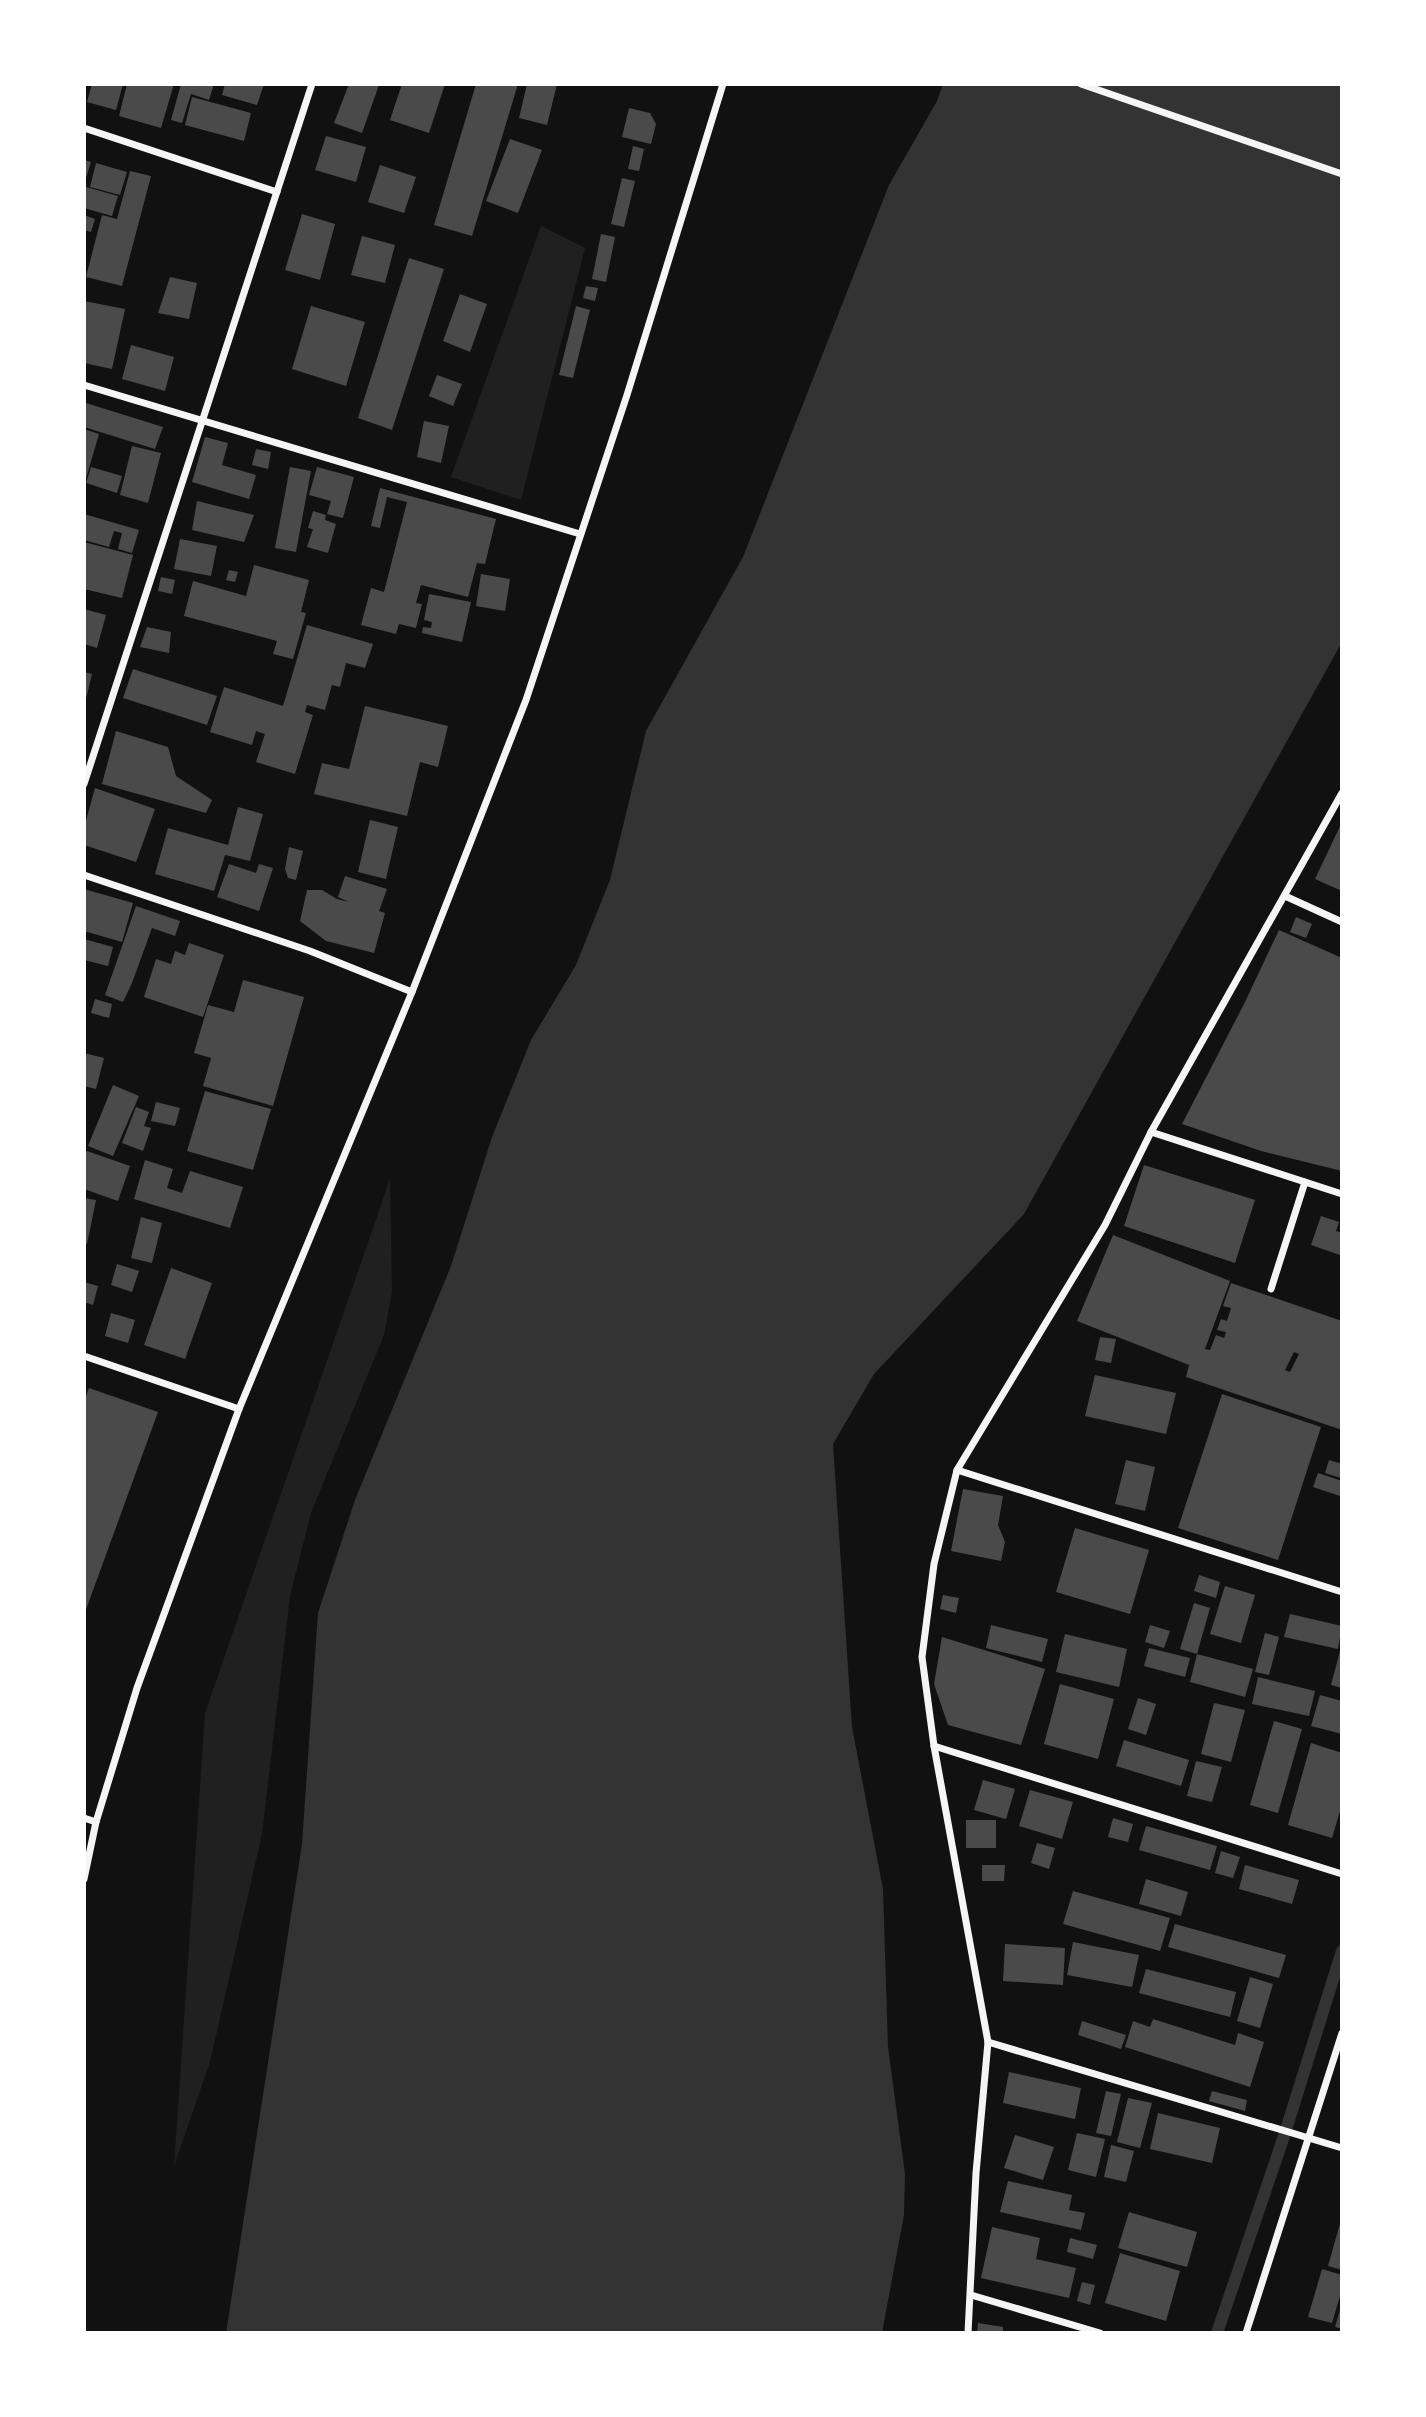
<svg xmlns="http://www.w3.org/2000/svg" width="1426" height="2417" font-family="Literata,serif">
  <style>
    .green { fill: #202020 }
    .water { fill: #333 }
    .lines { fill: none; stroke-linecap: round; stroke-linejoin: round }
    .stream { stroke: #333; stroke-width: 12 }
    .building { fill: #4a4a4a; fill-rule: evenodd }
    .minor { stroke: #f5f5f5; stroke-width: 7 }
  </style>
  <rect width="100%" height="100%" fill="#111"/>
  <g class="green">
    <path d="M541,226L585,248L521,500L451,477Z"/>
    <path d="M390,1179L392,1292L384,1335L311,1513L290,1596L262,1834L210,2062L174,2166L205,1713Z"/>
  </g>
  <path class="water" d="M943,84H1342V642L1024,1214L874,1374L833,1444L852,1727L883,1889L888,2047L905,2174L904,2215L882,2333H226L302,1844L318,1613L355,1500L451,1266L492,1137L531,1040L576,965L610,880L646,731L743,557L889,185L937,101Z"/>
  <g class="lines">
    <path class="stream" d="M1217,2333L1284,2136L1342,1951"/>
  </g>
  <g class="building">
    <path d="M92,84H123L116,110L87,102Z"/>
    <path d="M127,84H174L161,128L119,116Z"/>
    <path d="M181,84H214L209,100L191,94L182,123L171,120Z"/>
    <path d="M225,84H264L257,105L222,95Z"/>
    <path d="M349,84L379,85L362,133L334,123Z"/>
    <path d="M402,84H445L429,133L390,120Z"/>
    <path d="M476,84H518L472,236L434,225Z"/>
    <path d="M527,84H557L547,125L519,118Z"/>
    <path d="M192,97L251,113L244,141L185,125Z"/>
    <path d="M629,108L650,113L656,124L651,144L622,137Z"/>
    <path d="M326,136L366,147L356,182L315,170Z"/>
    <path d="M510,139L542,150L518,213L486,201Z"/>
    <path d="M633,146L644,149L639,171L628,169Z"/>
    <path d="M84,160L91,162L86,178H84Z"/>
    <path d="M96,163L127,172L120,195L90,187Z"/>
    <path d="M380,165L416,177L404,213L368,202Z"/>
    <path d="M130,171L151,176L122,286L86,277L102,215L117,219Z"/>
    <path d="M622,178L635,181L624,227L611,224Z"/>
    <path d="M86,187L118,196L112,216L84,208Z"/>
    <path d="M302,214L335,224L320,280L285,270Z"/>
    <path d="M84,215L95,219L91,232L84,230Z"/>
    <path d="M601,234L615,237L606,282L592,279Z"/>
    <path d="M362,236L395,245L385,283L351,275Z"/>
    <path d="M409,258L444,269L392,430L358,418Z"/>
    <path d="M170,277L197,283L189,319L158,313Z"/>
    <path d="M586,286L598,288L595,301L583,298Z"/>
    <path d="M460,294L487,304L470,352L443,341Z"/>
    <path d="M84,301L125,309L112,369L84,363Z"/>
    <path d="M311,306L365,322L346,386L292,369Z"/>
    <path d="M576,306L590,310L573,378L559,375Z"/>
    <path d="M131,345L174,357L165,391L122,379Z"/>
    <path d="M437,375L462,384L453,406L429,396Z"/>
    <path d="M86,403L163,427L155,449L84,427Z"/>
    <path d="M424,421L449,426L441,463L417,457Z"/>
    <path d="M84,429L99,434L85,482H84Z"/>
    <path d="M205,437L228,443L222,465L256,475L249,499L192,482Z"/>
    <path d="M132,446L161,453L148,503L120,495Z"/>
    <path d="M256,449L271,452L268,469L252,465Z"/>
    <path d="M91,467L122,476L117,493L86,483Z"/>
    <path d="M290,467L311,471L296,552L275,548Z"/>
    <path d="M317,467L354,477L343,518L327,514L331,501L309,495Z"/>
    <path d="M380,488L496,519L485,564L477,563L468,597L421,585L416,603L422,604L416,628L399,624L396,634L361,625L371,588L384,592L407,502L387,497L380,528L371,526Z"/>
    <path d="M197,501L254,515L244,542L192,530Z"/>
    <path d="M313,511L326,515L325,520L336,524L328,553L307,547L313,529L308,528Z"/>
    <path d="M84,514L139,530L132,553L118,549L122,533L114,531L109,547L84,540Z"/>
    <path d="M180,539L217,546L211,576L174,569Z"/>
    <path d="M84,542L133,555L122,598L84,589Z"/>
    <path d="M254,565L309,580L301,612L306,613L293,659L273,654L277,641L184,616L193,581L246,596Z"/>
    <path d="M229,570L238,572L235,582L226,580Z"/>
    <path d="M481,574L510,579L505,611L476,606Z"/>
    <path d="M161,577L175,580L172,594L158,591Z"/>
    <path d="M429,594L471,602L462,642L422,633L423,627L431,628L432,622L424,620Z"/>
    <path d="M84,609L106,615L97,648L84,644Z"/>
    <path d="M307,625L373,644L365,668L346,663L340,687L332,685L325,710L307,705L305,712L313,715L295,774L256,762L265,734L256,731L252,745L210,732L224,687L283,706Z"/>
    <path d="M147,627L171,632L169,653L140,647Z"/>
    <path d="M133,669L217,696L207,725L123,698Z"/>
    <path d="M84,672L92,674L85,703H84Z"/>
    <path d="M365,706L448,726L438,767L420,762L407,816L314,794L322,763L349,769Z"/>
    <path d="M116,731L168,747L176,776L212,800L206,813L102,784Z"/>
    <path d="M95,788L155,809L136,862L84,845V828Z"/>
    <path d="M238,807L263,814L250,861L225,855L214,891L155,874L168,828L228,845Z"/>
    <path d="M370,820L398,827L386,879L358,872Z"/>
    <path d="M1342,822V891L1315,879Z"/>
    <path d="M289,847L303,851L296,880L288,878L285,869Z"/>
    <path d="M229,864L256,873L259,864L273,868L259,911L217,897Z"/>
    <path d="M345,876L387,889L379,911L385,913L374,953L326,941L300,921L307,890H322L337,899L349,902L338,897Z"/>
    <path d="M84,889L133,903L122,942L84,931Z"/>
    <path d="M136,906L180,921L175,936L152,928L132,983L123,1002L105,995Z"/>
    <path d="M1296,917L1312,924L1306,938L1290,932Z"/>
    <path d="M1279,930L1342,958V1171L1261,1151L1182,1124L1244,1004Z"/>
    <path d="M84,939L113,947L108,966L84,960Z"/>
    <path d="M189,943L224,955L203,1017L144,997L156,959L171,964L175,951L185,955Z"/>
    <path d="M243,980L304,997L273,1106L203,1086L211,1058L194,1053L208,1005L234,1012Z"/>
    <path d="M95,999L112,1004L109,1018L91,1013Z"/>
    <path d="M84,1053L104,1058L96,1089L84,1086Z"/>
    <path d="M113,1085L139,1096L113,1156L88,1146Z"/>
    <path d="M205,1091L271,1109L253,1170L187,1151Z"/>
    <path d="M156,1102L180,1108L175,1126L151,1121Z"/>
    <path d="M136,1107L149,1112L144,1126L151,1128L143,1151L122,1143Z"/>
    <path d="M84,1150L130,1166L118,1201L84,1189Z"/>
    <path d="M145,1160L173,1169L167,1188L182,1193L190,1171L243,1187L230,1228L134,1199Z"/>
    <path d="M1144,1165L1255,1200L1235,1263L1124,1226Z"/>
    <path d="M84,1198L96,1200L87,1244L84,1243Z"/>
    <path d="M1321,1216L1339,1222L1336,1231L1342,1233L1340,1255L1311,1245Z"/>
    <path d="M141,1217L162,1223L152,1263L131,1258Z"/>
    <path d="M1113,1235L1230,1281L1205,1349L1210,1350L1216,1335L1224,1338L1226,1332L1217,1330L1221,1319L1227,1321L1231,1308L1223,1306L1231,1283L1342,1321V1430L1186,1377L1189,1365L1077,1321ZM1294,1352L1299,1354L1290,1372L1285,1370Z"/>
    <path d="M117,1264L139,1271L132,1292L111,1285Z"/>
    <path d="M171,1268L212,1283L185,1359L144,1345Z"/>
    <path d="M84,1282L98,1286L93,1305L84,1302Z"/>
    <path d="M111,1313L135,1320L128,1343L105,1336Z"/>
    <path d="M1100,1337L1116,1339L1111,1363L1095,1360Z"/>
    <path d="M1095,1375L1176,1393L1166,1434L1085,1416Z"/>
    <path d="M89,1388L158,1412L84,1615V1401Z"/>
    <path d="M1222,1394L1321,1427L1278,1560L1178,1528Z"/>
    <path d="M1126,1460L1155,1467L1145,1511L1115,1504Z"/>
    <path d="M1329,1460L1342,1464L1341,1478L1325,1473Z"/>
    <path d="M1318,1473L1342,1481L1340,1496L1313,1487Z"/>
    <path d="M963,1489L1003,1496L998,1525L1005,1542L1001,1561L951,1551Z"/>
    <path d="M1075,1528L1149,1550L1130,1614L1056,1592Z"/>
    <path d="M1199,1575L1220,1582L1216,1598L1194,1591Z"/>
    <path d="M1225,1586L1255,1595L1241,1643L1210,1634Z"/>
    <path d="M943,1595L959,1598L956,1613L940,1609Z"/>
    <path d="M1194,1603L1210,1608L1197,1654L1180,1649Z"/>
    <path d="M1290,1614L1342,1626L1338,1649L1284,1637Z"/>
    <path d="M991,1625L1048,1639L1042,1662L986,1648Z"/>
    <path d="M1150,1625L1170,1631L1164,1648L1145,1642Z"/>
    <path d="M1265,1633L1279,1637L1269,1675L1255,1672Z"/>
    <path d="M1065,1634L1127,1649L1119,1687L1056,1672Z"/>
    <path d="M942,1637L1045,1669L1021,1745L948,1725L934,1684Z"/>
    <path d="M1341,1647H1342V1688L1331,1685Z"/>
    <path d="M1149,1648L1190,1658L1185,1677L1144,1666Z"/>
    <path d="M1197,1654L1253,1669L1245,1697L1190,1682Z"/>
    <path d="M1258,1677L1315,1691L1309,1716L1252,1704Z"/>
    <path d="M1060,1684L1114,1699L1098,1759L1044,1744Z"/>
    <path d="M1320,1695L1342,1701V1734L1311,1726Z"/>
    <path d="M1138,1698L1156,1704L1146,1735L1128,1729Z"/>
    <path d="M1214,1703L1245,1710L1231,1762L1201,1754Z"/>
    <path d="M1274,1721L1302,1729L1278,1813L1250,1805Z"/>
    <path d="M1124,1740L1189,1760L1181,1786L1116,1766Z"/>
    <path d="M1311,1743L1342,1753V1804L1332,1838L1288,1825Z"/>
    <path d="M1196,1761L1222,1767L1212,1802L1187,1796Z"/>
    <path d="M983,1780L1015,1789L1006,1819L974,1810Z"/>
    <path d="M1030,1790L1073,1802L1062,1839L1019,1826Z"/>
    <path d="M1113,1818L1133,1824L1128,1842L1108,1837Z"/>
    <rect x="966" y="1820" width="30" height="28"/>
    <path d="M1146,1826L1217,1846L1210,1870L1139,1850Z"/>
    <path d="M1037,1843L1055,1848L1049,1869L1031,1863Z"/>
    <path d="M1221,1851L1240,1857L1233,1878L1215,1873Z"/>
    <path d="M982,1865H1005L1004,1881H982Z"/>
    <path d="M1245,1865L1299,1880L1292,1904L1239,1889Z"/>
    <path d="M1146,1879L1188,1892L1181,1916L1139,1904Z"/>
    <path d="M1073,1891L1170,1918L1160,1951L1063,1924Z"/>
    <path d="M1175,1924L1286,1955L1279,1978L1168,1947Z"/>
    <path d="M1073,1942L1139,1955L1132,1987L1067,1975Z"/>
    <path d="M1005,1944L1065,1948L1063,1985L1003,1981Z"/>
    <path d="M1146,1969L1236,1992L1230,2017L1139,1993Z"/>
    <path d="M1250,1977L1273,1984L1260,2028L1237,2021Z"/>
    <path d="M1153,2019L1235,2045L1238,2033L1264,2042L1250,2087L1125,2047L1133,2021L1150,2027Z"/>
    <path d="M1082,2021L1126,2035L1121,2049L1078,2035Z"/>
    <path d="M1009,2072L1081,2088L1075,2119L1003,2103Z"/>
    <path d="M1106,2091L1121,2094L1111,2136L1096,2133Z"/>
    <path d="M1212,2091L1247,2100L1245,2111L1209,2101Z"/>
    <path d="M1128,2098L1152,2103L1140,2148L1117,2142Z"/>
    <path d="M1158,2113L1220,2128L1212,2163L1150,2149Z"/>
    <path d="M1077,2133L1105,2139L1096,2177L1068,2170Z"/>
    <path d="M1015,2135L1054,2147L1043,2180L1004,2168Z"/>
    <path d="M1111,2145L1134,2151L1126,2182L1104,2177Z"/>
    <path d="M1008,2181L1072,2195L1069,2210L1085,2213L1081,2230L1000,2212Z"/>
    <path d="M1129,2212L1197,2232L1187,2267L1118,2248Z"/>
    <path d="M1341,2220H1342V2270L1328,2266Z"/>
    <path d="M992,2227L1040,2238L1036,2259L1076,2268L1069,2298L981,2278Z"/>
    <path d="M1070,2238L1097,2245L1093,2259L1067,2252Z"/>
    <path d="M1120,2253L1180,2271L1166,2321L1105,2303Z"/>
    <path d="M1322,2269L1342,2275V2289L1332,2323L1308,2317Z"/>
    <path d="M1082,2282L1095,2285L1090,2305L1077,2301Z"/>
    <path d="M1341,2306L1342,2307V2329L1335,2327Z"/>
    <path d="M978,2323L1003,2327V2333H977Z"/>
  </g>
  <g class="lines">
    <g class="minor">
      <path d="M1081,84L1342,174"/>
      <path d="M84,128L277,192"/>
      <path d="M84,385L580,534"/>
      <path d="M84,784L312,84"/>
      <path d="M84,875L310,951L412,992"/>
      <path d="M1285,896L1342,922"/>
      <path d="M1151,1132L1342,1194"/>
      <path d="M1271,1289L1305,1182"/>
      <path d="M84,1356L239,1409"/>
      <path d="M957,1470L1342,1592"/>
      <path d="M934,1746L1342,1874"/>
      <path d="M84,1818L96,1822"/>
      <path d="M84,1879L96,1822L137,1688L239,1409L412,992L526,700L627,395L723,84"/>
      <path d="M988,2042L1342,2148"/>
      <path d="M971,2295L1100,2333"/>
      <path d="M968,2333L976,2173L988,2042L934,1746L922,1657L934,1564L957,1470L1105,1225L1151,1132L1342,793"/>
      <path d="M1246,2333L1342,2033"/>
    </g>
  </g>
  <rect width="1426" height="2417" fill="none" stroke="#ffffff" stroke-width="172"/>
</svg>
